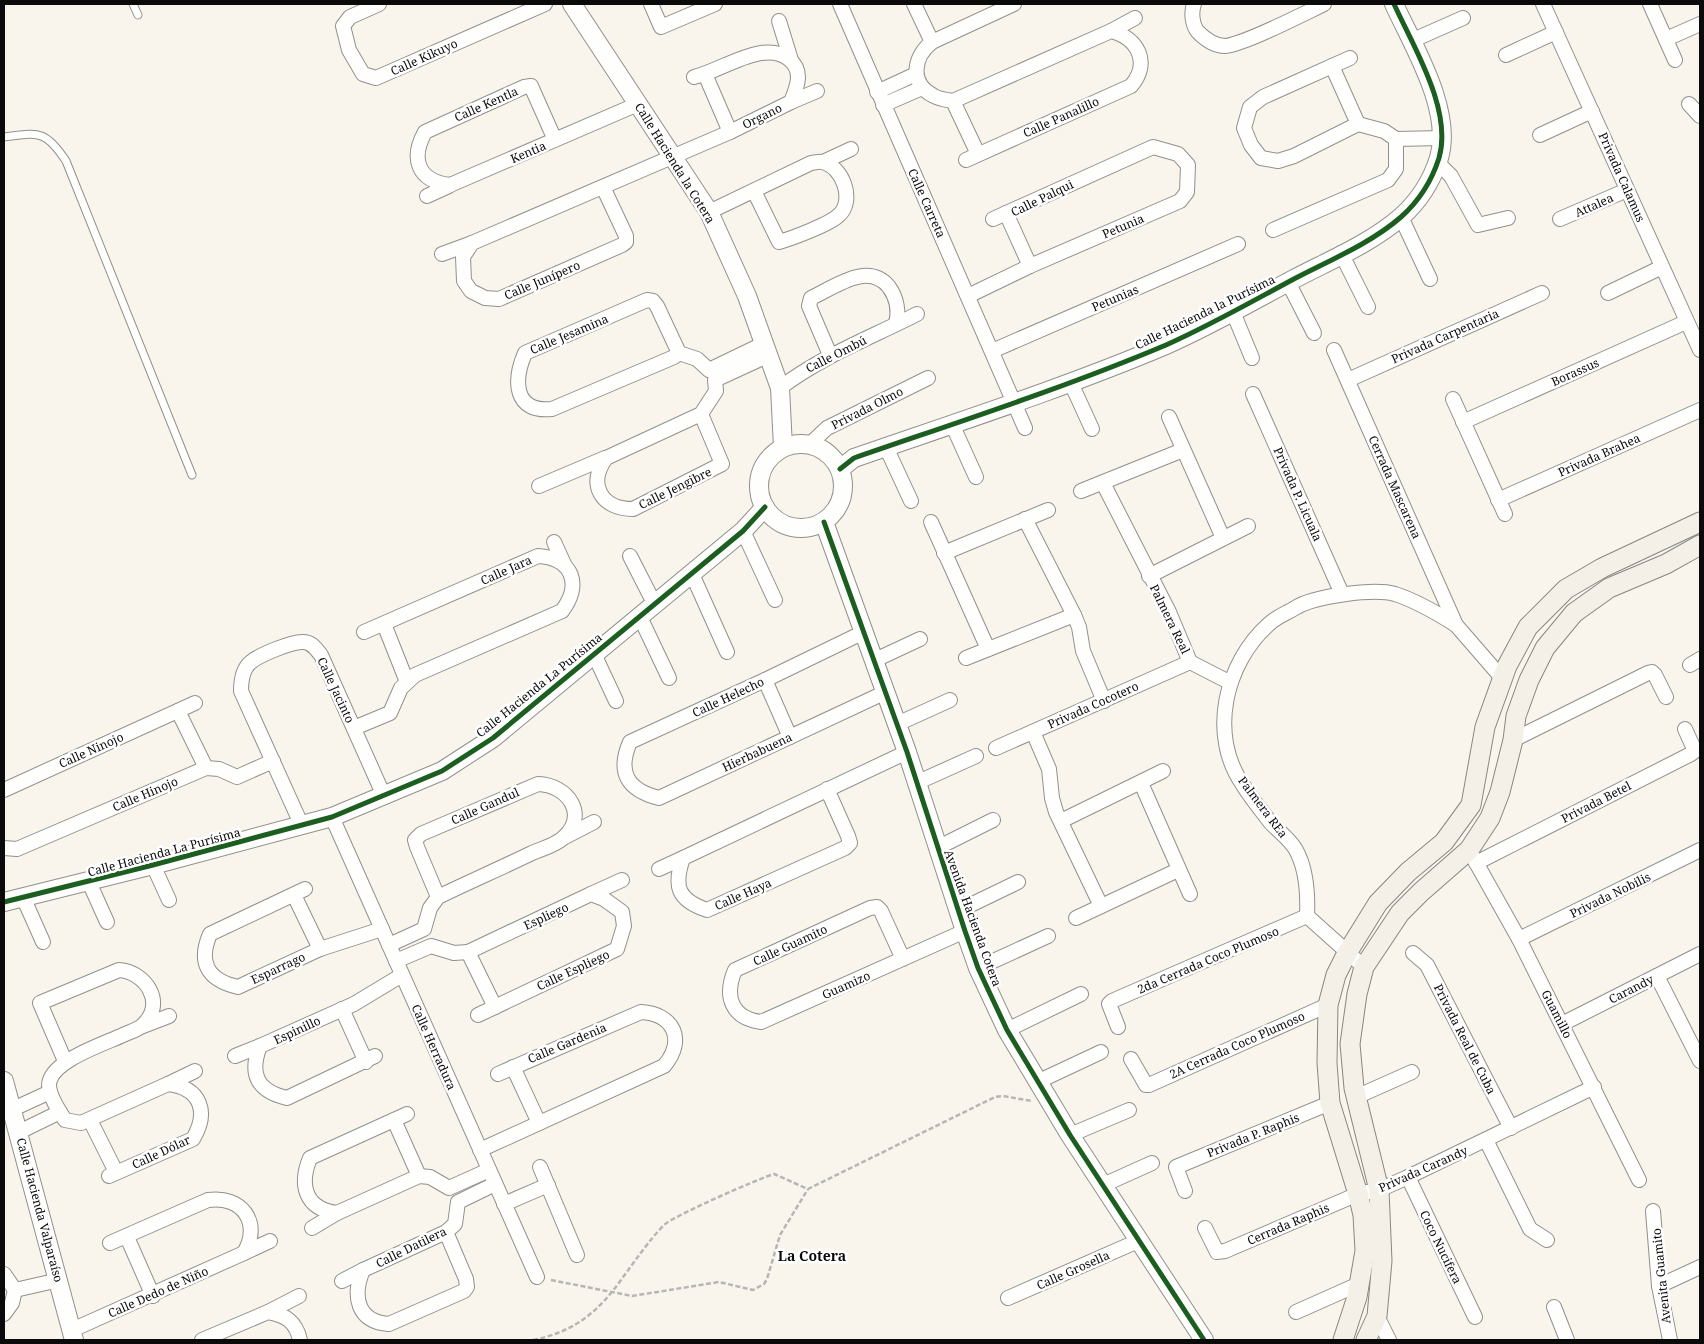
<svg xmlns="http://www.w3.org/2000/svg" width="1704" height="1344" font-family="'Noto Serif',serif">
  <style>
    .lines { fill: none; stroke-linecap: round; stroke-linejoin: round }
    .service-casing { stroke: #92908c; stroke-width: 9 }
    .minor-casing { stroke: #92908c; stroke-width: 16 }
    .tertiary-casing { stroke: #92908c; stroke-width: 20 }
    .secondary-casing { stroke: #888683; stroke-width: 21 }
    .path { stroke: #b7b6b5; stroke-width: 2.5; stroke-dasharray: 5 2.5; stroke-linecap: butt }
    .service { stroke: #fefefc; stroke-width: 7 }
    .minor { stroke: #fefefc; stroke-width: 14 }
    .tertiary { stroke: #fefefc; stroke-width: 18 }
    .secondary { stroke: #f4f0e7; stroke-width: 19 }
    .cycleway-casing { stroke: #fff; stroke-width: 8 }
    .cycleway { stroke: #1b5e20; stroke-width: 5 }
    .labels { text-anchor: middle; dominant-baseline: central; stroke-width: 5; stroke-linejoin: round; paint-order: stroke }
    .street-label { font-size: 12px; fill: #0a0a0a; stroke: #fff }
    .neighbourhood-label { font-size: 14px; font-weight: bold; fill: #0a0a0a; stroke: #fff }
  </style>
  <rect width="100%" height="100%" fill="#f9f5ed"/>
  <g class="lines">
    <defs>
      <g id="service">
        <path d="M133,4L138,15"/>
        <path d="M4,137C38,133 45,129 66,161L192,475"/>
      </g>
      <g id="minor">
        <path d="M379,4L350,17L343,26L349,50L363,74L376,78L545,4"/>
        <path d="M651,4L661,27L715,4"/>
        <path d="M840,4L1025,428"/>
        <path d="M914,4L932,42"/>
        <path d="M1194,4C1191,12 1192,25 1198,32C1205,39 1214,46 1225,46C1245,44 1303,14 1324,4"/>
        <path d="M1543,4L1700,350"/>
        <path d="M1650,4L1675,60"/>
        <path d="M779,21L791,60"/>
        <path d="M1111,31L1135,18"/>
        <path d="M1666,39L1700,24"/>
        <path d="M1411,41L1463,18"/>
        <path d="M1506,55L1556,32"/>
        <path d="M1350,58L1263,97L1250,107L1244,128L1251,145L1261,158L1278,161L1294,156L1358,124L1384,131L1396,139L1442,138"/>
        <path d="M1332,66L1358,124"/>
        <path d="M705,74L730,132"/>
        <path d="M877,92L916,74"/>
        <path d="M953,101L978,154"/>
        <path d="M791,102L817,91"/>
        <path d="M1689,104L1700,116"/>
        <path d="M883,105L922,88"/>
        <path d="M1540,135L1592,111"/>
        <path d="M555,140L531,86L524,87L425,132C410,159 418,181 450,185L638,104"/>
        <path d="M966,160L1131,86C1151,63 1138,38 1111,31L953,101C947,100 939,99 934,96C909,84 913,57 932,42L1014,4"/>
        <path d="M823,162L851,149"/>
        <path d="M1437,162L1451,176L1478,225L1508,218"/>
        <path d="M603,187L626,236V242L622,245L499,299L485,298L471,291L464,281L463,257L472,243L730,132L791,102C797,87 804,71 789,59C764,39 723,70 694,77"/>
        <path d="M427,196L449,186"/>
        <path d="M709,212L811,163C814,163 819,161 822,162C843,166 855,201 839,215C830,224 793,238 779,242L754,191"/>
        <path d="M1006,213L1030,266"/>
        <path d="M1401,217L1430,279"/>
        <path d="M1560,219L1627,190"/>
        <path d="M1273,230L1388,180L1396,169V139"/>
        <path d="M1341,253L1368,307"/>
        <path d="M442,254L472,243"/>
        <path d="M1288,282L1314,333"/>
        <path d="M1608,293L1662,267"/>
        <path d="M968,296L1030,266L1180,201L1187,192L1188,165L1178,154L1153,147L993,219"/>
        <path d="M1233,312L1252,358"/>
        <path d="M1334,350L1456,625L1502,678"/>
        <path d="M992,351L1238,244"/>
        <path d="M679,353L657,306L653,301L647,300L525,353C513,381 514,413 552,409L674,357L679,353L697,359L709,370L765,343"/>
        <path d="M830,355L809,306L811,298C835,287 868,261 889,287C897,298 899,312 896,324"/>
        <path d="M1348,380L1542,293"/>
        <path d="M1071,383L1092,429"/>
        <path d="M780,388C822,356 870,338 917,314"/>
        <path d="M1253,394L1342,594"/>
        <path d="M1453,399L1505,514"/>
        <path d="M701,414L722,464L633,509C601,509 587,484 606,458L701,414L716,391L715,380L769,355"/>
        <path d="M1169,417L1223,538"/>
        <path d="M1463,422L1686,322"/>
        <path d="M952,424L976,477"/>
        <path d="M810,444L827,428L928,378"/>
        <path d="M886,447L911,501"/>
        <path d="M1103,483L1169,612L1190,662"/>
        <path d="M539,486L605,458"/>
        <path d="M1081,491L1183,450"/>
        <path d="M1498,500L1700,410"/>
        <path d="M1025,519L1074,615L1079,627L1083,651L1104,701"/>
        <path d="M931,522L988,649"/>
        <path d="M743,531L775,600"/>
        <path d="M554,542L564,564"/>
        <path d="M944,553L1048,510"/>
        <path d="M630,556L655,605"/>
        <path d="M692,574L727,652"/>
        <path d="M1149,576L1248,526"/>
        <path d="M640,617L669,678"/>
        <path d="M384,624L407,682"/>
        <path d="M864,632L765,680L630,742C617,772 627,790 659,798L886,692"/>
        <path d="M594,654L616,701"/>
        <path d="M966,658L1074,615"/>
        <path d="M875,660L920,639"/>
        <path d="M1190,662L1229,682"/>
        <path d="M1690,665L1700,659"/>
        <path d="M765,680L790,737"/>
        <path d="M178,711L206,768"/>
        <path d="M897,724L950,700"/>
        <path d="M354,728L390,713L401,688L415,675L562,611C582,585 573,558 538,556L364,632"/>
        <path d="M1033,732L1049,769L1052,798L1056,812L1101,906"/>
        <path d="M1513,740L1648,673L1652,672L1655,675L1666,697"/>
        <path d="M996,748L1190,662"/>
        <path d="M916,783L976,756"/>
        <path d="M1141,783L1190,894"/>
        <path d="M827,789L848,836L850,843L845,848L707,910C678,900 673,887 683,858L907,752"/>
        <path d="M4,790L195,703"/>
        <path d="M332,817L537,1277"/>
        <path d="M1061,821L1163,771"/>
        <path d="M302,826L241,691C241,681 242,669 251,662C259,655 291,642 302,642C311,641 316,649 321,655L384,796"/>
        <path d="M565,837L594,822"/>
        <path d="M4,848L17,849L206,768L219,769L237,777L273,761"/>
        <path d="M937,848L993,820"/>
        <path d="M1469,850L1519,939L1639,1180"/>
        <path d="M1476,863L1691,754L1695,751L1685,729"/>
        <path d="M153,865L169,900"/>
        <path d="M659,869L683,858"/>
        <path d="M89,882L107,922"/>
        <path d="M305,889L210,934C198,962 207,980 238,987L320,949L382,929"/>
        <path d="M591,894L622,880"/>
        <path d="M294,895L320,949"/>
        <path d="M23,897L43,942"/>
        <path d="M958,911L1018,882"/>
        <path d="M1076,918L1178,870"/>
        <path d="M1519,939L1700,850"/>
        <path d="M389,945L424,929L430,908L438,897C469,882 501,868 532,853C541,849 556,845 563,838C589,815 568,785 538,784L421,834L415,840L417,847L438,897"/>
        <path d="M468,952L495,1007"/>
        <path d="M1413,953L1427,965L1511,1128"/>
        <path d="M903,959L881,911L877,907L870,908L735,970C724,996 731,1018 761,1022L965,931"/>
        <path d="M396,961L431,946L454,953L468,952L591,894L604,899L622,912L624,926L617,949L478,1015"/>
        <path d="M1364,967L1307,916C1308,894 1307,870 1296,850C1290,839 1278,831 1270,822C1261,810 1251,798 1243,785C1208,735 1225,663 1269,624C1276,617 1287,613 1295,608C1314,596 1374,588 1395,594C1417,601 1437,613 1456,625"/>
        <path d="M978,968L1048,936"/>
        <path d="M1657,976L1700,1061"/>
        <path d="M342,1009L366,1062"/>
        <path d="M1562,1024L1700,954"/>
        <path d="M143,1026L169,1016"/>
        <path d="M1118,1027L1109,1004L1112,1001L1307,916"/>
        <path d="M1007,1030L1081,994"/>
        <path d="M235,1056L260,1046"/>
        <path d="M375,1056L287,1098C257,1091 249,1074 260,1046L354,1004L402,975"/>
        <path d="M1131,1059L1146,1085H1149L1328,1005"/>
        <path d="M65,1061L40,1003L119,970C146,972 166,1003 143,1025C138,1030 129,1032 123,1035C104,1044 50,1061 49,1085C49,1096 59,1111 65,1120L81,1123L168,1084C201,1088 209,1112 193,1139L109,1176"/>
        <path d="M513,1067L539,1123"/>
        <path d="M1037,1082L1101,1052"/>
        <path d="M168,1084L195,1071"/>
        <path d="M1356,1097L1412,1072"/>
        <path d="M13,1109L50,1092"/>
        <path d="M407,1114L310,1158C299,1185 305,1209 337,1213L419,1176"/>
        <path d="M90,1120L116,1172"/>
        <path d="M394,1120L419,1176"/>
        <path d="M19,1132L60,1112"/>
        <path d="M1070,1135L1129,1110"/>
        <path d="M1486,1140L1530,1229L1547,1240"/>
        <path d="M480,1150L664,1066C686,1040 674,1014 641,1012L498,1074"/>
        <path d="M540,1167L577,1255"/>
        <path d="M419,1176L430,1177L449,1188L489,1170"/>
        <path d="M1408,1177L1475,1317"/>
        <path d="M1103,1185L1152,1163"/>
        <path d="M1185,1191L1176,1167L1330,1103"/>
        <path d="M504,1204L548,1185"/>
        <path d="M1653,1211L1659,1286L1670,1340"/>
        <path d="M312,1228L337,1213"/>
        <path d="M1205,1228L1217,1252L1225,1251L1358,1194L1379,1190L1408,1177L1594,1087"/>
        <path d="M446,1232L466,1279L467,1287L464,1291L389,1324C357,1322 352,1296 363,1270L446,1232L455,1224L458,1202L495,1184"/>
        <path d="M127,1237L153,1296"/>
        <path d="M244,1253L270,1241"/>
        <path d="M4,1274L15,1290"/>
        <path d="M342,1281L363,1270"/>
        <path d="M1659,1286L1700,1267"/>
        <path d="M15,1290L59,1280"/>
        <path d="M1008,1298L1138,1241"/>
        <path d="M1554,1307L1567,1340"/>
        <path d="M268,1312L299,1296"/>
        <path d="M1296,1312L1359,1284"/>
        <path d="M4,1314L12,1303L15,1290"/>
        <path d="M1377,1316L1389,1340"/>
        <path d="M72,1330L244,1253C262,1223 242,1195 208,1200L110,1243"/>
        <path d="M202,1340L268,1312C286,1315 296,1322 300,1340"/>
      </g>
      <g id="tertiary">
        <path d="M572,4L709,212L747,296L780,388L783,447"/>
        <circle cx="801" cy="486" r="42"/>
        <path d="M840,469L854,458C958,422 1064,388 1166,345C1209,326 1251,302 1292,280C1328,261 1370,244 1401,217C1419,201 1432,180 1439,158C1453,110 1413,46 1394,4"/>
        <path d="M824,522L907,752L965,931L978,968L1007,1030L1070,1135L1204,1340"/>
        <path d="M4,902L153,865L332,817L442,771L493,738L743,531L765,507"/>
        <path d="M4,1081L74,1340"/>
      </g>
      <g id="secondary">
        <path d="M1343,1340L1357,1297L1365,1251L1363,1215L1358,1194L1330,1103L1327,1063L1328,1005L1336,975L1347,953L1378,903L1408,872L1444,842L1471,805L1485,727L1507,666L1528,627L1566,589L1602,568L1700,522"/>
        <path d="M1366,1340L1377,1316L1382,1261L1379,1190L1354,1088L1350,1044L1357,994L1364,967L1400,913L1421,892L1469,850L1490,818L1500,792L1513,740L1516,716L1529,680L1545,648L1574,613L1609,588L1666,564L1700,545"/>
      </g>
    </defs>
    <use href="#service" class="service-casing"/>
    <use href="#minor" class="minor-casing"/>
    <use href="#tertiary" class="tertiary-casing"/>
    <use href="#secondary" class="secondary-casing"/>
    <g class="path">
      <path d="M551,1280L632,1296L719,1282L753,1290L764,1284L767,1279L780,1235L808,1189"/>
      <path d="M533,1340C608,1325 618,1273 664,1225C673,1216 758,1179 774,1174L808,1189L995,1097L1003,1096L1032,1101"/>
    </g>
    <use href="#service" class="service"/>
    <use href="#minor" class="minor"/>
    <use href="#tertiary" class="tertiary"/>
    <use href="#secondary" class="secondary"/>
    <defs>
      <g id="cycleway">
        <path d="M840,469L854,458C958,422 1064,388 1166,345C1209,326 1251,302 1292,280C1328,261 1370,244 1401,217C1419,201 1432,180 1439,158C1453,110 1413,46 1394,4"/>
        <path d="M824,522L907,752L965,931L978,968L1007,1030L1070,1135L1204,1340"/>
        <path d="M4,902L153,865L332,817L442,771L493,738L743,531L765,507"/>
      </g>
    </defs>
    <use href="#cycleway" class="cycleway-casing"/>
    <use href="#cycleway" class="cycleway"/>
  </g>
  <g class="labels">
    <g class="street-label">
      <text transform="translate(424 57) rotate(-24)">Calle Kikuyo</text>
      <text transform="translate(486 104) rotate(-24)">Calle Kentla</text>
      <text transform="translate(762 116) rotate(-26)">Organo</text>
      <text transform="translate(1061 117) rotate(-24)">Calle Panalillo</text>
      <text transform="translate(528 152) rotate(-23)">Kentia</text>
      <text transform="translate(675 163) rotate(58)">Calle Hacienda la Cotera</text>
      <text transform="translate(1622 177) rotate(66)">Privada Calamus</text>
      <text transform="translate(1042 198) rotate(-26)">Calle Palqui</text>
      <text transform="translate(927 203) rotate(66)">Calle Carreta</text>
      <text transform="translate(1594 205) rotate(-24)">Attalea</text>
      <text transform="translate(1123 226) rotate(-23)">Petunia</text>
      <text transform="translate(542 280) rotate(-23)">Calle Junípero</text>
      <text transform="translate(1115 298) rotate(-23)">Petunias</text>
      <text transform="translate(1205 312) rotate(-26)">Calle Hacienda la Purísima</text>
      <text transform="translate(569 334) rotate(-23)">Calle Jesamina</text>
      <text transform="translate(1445 336) rotate(-24)">Privada Carpentaria</text>
      <text transform="translate(836 354) rotate(-27)">Calle Ombú</text>
      <text transform="translate(1575 372) rotate(-24)">Borassus</text>
      <text transform="translate(867 408) rotate(-27)">Privada Olmo</text>
      <text transform="translate(1599 455) rotate(-24)">Privada Brahea</text>
      <text transform="translate(1395 487) rotate(66)">Cerrada Mascarena</text>
      <text transform="translate(675 488) rotate(-26)">Calle Jengibre</text>
      <text transform="translate(1298 494) rotate(66)">Privada P. Licuala</text>
      <text transform="translate(506 570) rotate(-24)">Calle Jara</text>
      <text transform="translate(1170 619) rotate(64)">Palmera Real</text>
      <text transform="translate(539 685) rotate(-39)">Calle Hacienda La Purísima</text>
      <text transform="translate(336 690) rotate(65)">Calle Jacinto</text>
      <text transform="translate(728 697) rotate(-25)">Calle Helecho</text>
      <text transform="translate(1093 705) rotate(-24)">Privada Cocotero</text>
      <text transform="translate(91 750) rotate(-24)">Calle Ninojo</text>
      <text transform="translate(757 752) rotate(-25)">Hierbabuena</text>
      <text transform="translate(145 794) rotate(-23)">Calle Hinojo</text>
      <text transform="translate(1596 802) rotate(-27)">Privada Betel</text>
      <text transform="translate(485 806) rotate(-24)">Calle Gandul</text>
      <text transform="translate(1263 807) rotate(53)">Palmera REa</text>
      <text transform="translate(164 852) rotate(-15)">Calle Hacienda La Purísima</text>
      <text transform="translate(743 894) rotate(-24)">Calle Haya</text>
      <text transform="translate(1610 895) rotate(-26)">Privada Nobilis</text>
      <text transform="translate(546 916) rotate(-25)">Espliego</text>
      <text transform="translate(973 918) rotate(70)">Avenida Hacienda Cotera</text>
      <text transform="translate(790 945) rotate(-25)">Calle Guamito</text>
      <text transform="translate(1208 960) rotate(-23)">2da Cerrada Coco Plumoso</text>
      <text transform="translate(278 968) rotate(-25)">Esparrago</text>
      <text transform="translate(573 970) rotate(-25)">Calle Espliego</text>
      <text transform="translate(846 985) rotate(-24)">Guamizo</text>
      <text transform="translate(1631 989) rotate(-27)">Carandy</text>
      <text transform="translate(1557 1014) rotate(63)">Guamillo</text>
      <text transform="translate(297 1030) rotate(-25)">Espinillo</text>
      <text transform="translate(1465 1039) rotate(63)">Privada Real de Cuba</text>
      <text transform="translate(567 1043) rotate(-23)">Calle Gardenia</text>
      <text transform="translate(1237 1045) rotate(-24)">2A Cerrada Coco Plumoso</text>
      <text transform="translate(434 1047) rotate(66)">Calle Herradura</text>
      <text transform="translate(1253 1135) rotate(-22)">Privada P. Raphis</text>
      <text transform="translate(161 1152) rotate(-25)">Calle Dólar</text>
      <text transform="translate(1423 1169) rotate(-24)">Privada Carandy</text>
      <text transform="translate(40 1210) rotate(75)">Calle Hacienda Valparaíso</text>
      <text transform="translate(1288 1224) rotate(-23)">Cerrada Raphis</text>
      <text transform="translate(411 1247) rotate(-26)">Calle Datilera</text>
      <text transform="translate(1441 1247) rotate(64)">Coco Nucifera</text>
      <text transform="translate(1073 1270) rotate(-24)">Calle Grosella</text>
      <text transform="translate(1661 1276) rotate(-96)">Avenita Guamito</text>
      <text transform="translate(158 1292) rotate(-24)">Calle Dedo de Niño</text>
    </g>
    <g class="neighbourhood-label">
      <text x="812" y="1255">La Cotera</text>
    </g>
  </g>
  <rect width="1704" height="1344" fill="none" stroke="#0a0a0a" stroke-width="10"/>
</svg>
